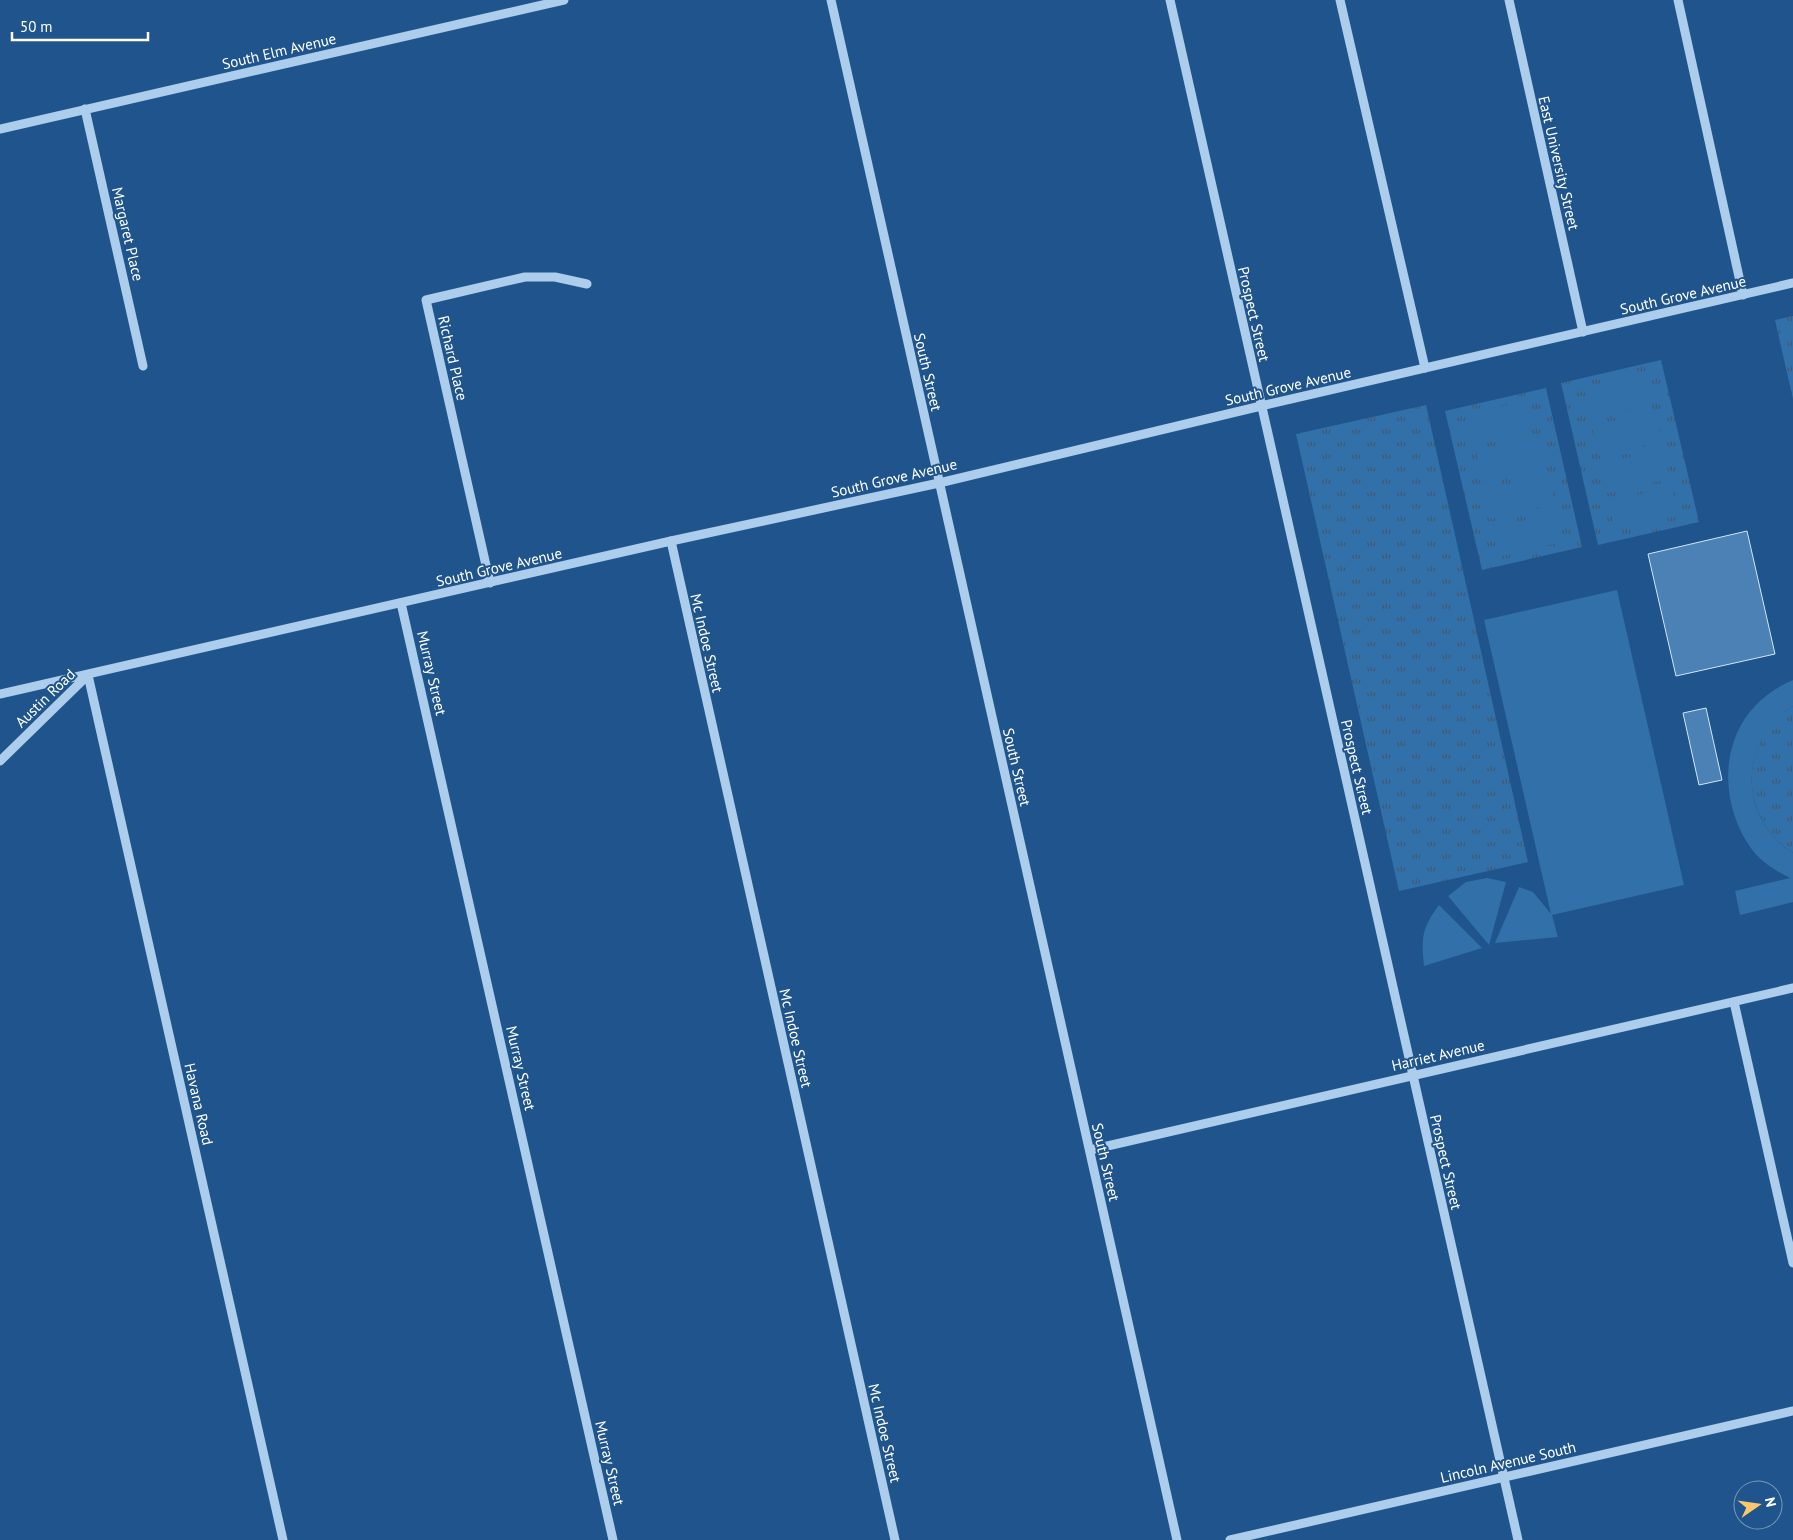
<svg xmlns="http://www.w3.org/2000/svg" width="1793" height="1540" font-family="'PT Sans',sans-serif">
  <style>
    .grass { fill: url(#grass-tufts) }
    .pitch { fill: #3270a9 }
    .building { fill: #4b81b5; stroke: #d1e5f9 }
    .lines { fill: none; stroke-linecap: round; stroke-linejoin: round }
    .minor { stroke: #accdec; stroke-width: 9 }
    .labels { text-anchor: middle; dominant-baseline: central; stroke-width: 4; stroke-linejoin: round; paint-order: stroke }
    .street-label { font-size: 15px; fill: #fff; stroke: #1f558c }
  </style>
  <defs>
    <pattern id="grass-tufts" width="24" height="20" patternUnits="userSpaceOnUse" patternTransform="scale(1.25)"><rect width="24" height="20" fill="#3270a9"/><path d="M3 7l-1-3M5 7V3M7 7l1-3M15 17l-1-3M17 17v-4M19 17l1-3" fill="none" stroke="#425a71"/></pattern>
  </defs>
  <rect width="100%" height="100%" fill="#1f558c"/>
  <g class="grass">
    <path d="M1793,316V399L1775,320Z"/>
    <path d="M1661,360L1699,522L1598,545L1561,383Z"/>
    <path d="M1546,388L1582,547L1482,570L1445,411Z"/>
    <path d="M1426,405L1528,862L1399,891L1296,434Z"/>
    <path d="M1793,706V853C1748,824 1738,765 1772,723C1777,716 1786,711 1793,706Z"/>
  </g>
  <g class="pitch">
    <path d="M1647,373L1654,403L1590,417L1584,388Z"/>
    <path d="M1530,400L1537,429L1474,444L1467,414Z"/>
    <path d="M1655,412L1662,441L1598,456L1592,426Z"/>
    <path d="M1540,437L1546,467L1483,481L1476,451Z"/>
    <path d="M1663,449L1670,479L1606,493L1600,464Z"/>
    <path d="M1548,475L1555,504L1491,519L1484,489Z"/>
    <path d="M1672,487L1678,516L1615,530L1608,501Z"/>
    <path d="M1556,513L1563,542L1499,557L1493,527Z"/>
    <path d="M1617,590L1684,885L1552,915L1558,937L1495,943L1519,887L1533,892L1551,914L1484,620Z"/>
    <path d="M1793,680V706C1738,741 1738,818 1793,853V902L1740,915L1735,891L1790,878C1776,871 1763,863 1753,851C1721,809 1718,745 1755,706C1766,694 1779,686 1793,680Z"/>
    <path d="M1487,878L1506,882L1489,945L1448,896L1466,882Z"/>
    <path d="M1439,905L1482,948L1424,966C1421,937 1422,928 1439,905Z"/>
  </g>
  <g class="building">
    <path d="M1747,531L1775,654L1676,676L1648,554Z"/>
    <path d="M1706,708L1722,780L1699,785L1683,713Z"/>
  </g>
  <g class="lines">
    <g class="minor">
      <path d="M831,0L1177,1540"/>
      <path d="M1170,0L1518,1540"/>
      <path d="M1340,0L1425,368"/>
      <path d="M1509,0L1583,332"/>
      <path d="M1678,0L1743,295"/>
      <path d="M85,109L143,366"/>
      <path d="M0,129L564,0"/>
      <path d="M671,541L895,1540"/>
      <path d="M490,583L426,300L525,277H555L587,284"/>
      <path d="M401,603L613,1540"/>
      <path d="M88,675L283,1540"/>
      <path d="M0,694L671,541L939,483L1261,406L1793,283"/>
      <path d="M0,761L88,675"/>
      <path d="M1734,1002L1793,1263"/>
      <path d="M1090,1150L1793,988"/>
      <path d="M1230,1540L1793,1411"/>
    </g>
  </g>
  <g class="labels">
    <g class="street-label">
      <text transform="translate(279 51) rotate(-13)">South Elm Avenue</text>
      <text transform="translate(1559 163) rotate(77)">East University Street</text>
      <text transform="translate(128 234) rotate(77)">Margaret Place</text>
      <text transform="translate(1683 295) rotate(-13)">South Grove Avenue</text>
      <text transform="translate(1254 314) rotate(77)">Prospect Street</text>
      <text transform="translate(453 358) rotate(77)">Richard Place</text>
      <text transform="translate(928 372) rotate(77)">South Street</text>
      <text transform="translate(1288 386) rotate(-13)">South Grove Avenue</text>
      <text transform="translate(894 478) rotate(-13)">South Grove Avenue</text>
      <text transform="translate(499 567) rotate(-13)">South Grove Avenue</text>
      <text transform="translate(707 643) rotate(77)">Mc Indoe Street</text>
      <text transform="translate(432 673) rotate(77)">Murray Street</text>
      <text transform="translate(45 698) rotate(-44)">Austin Road</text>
      <text transform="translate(1017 767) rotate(77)">South Street</text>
      <text transform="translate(1357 767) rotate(77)">Prospect Street</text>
      <text transform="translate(796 1038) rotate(77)">Mc Indoe Street</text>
      <text transform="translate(1438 1055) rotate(-13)">Harriet Avenue</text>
      <text transform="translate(521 1068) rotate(77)">Murray Street</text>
      <text transform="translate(199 1104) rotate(77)">Havana Road</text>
      <text transform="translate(1106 1162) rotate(77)">South Street</text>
      <text transform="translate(1446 1162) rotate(77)">Prospect Street</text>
      <text transform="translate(885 1433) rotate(77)">Mc Indoe Street</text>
      <text transform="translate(1508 1462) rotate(-13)">Lincoln Avenue South</text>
      <text transform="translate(610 1463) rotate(77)">Murray Street</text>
    </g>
  </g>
  <g transform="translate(1758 1505) rotate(77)"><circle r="24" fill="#1f558c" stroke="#7999ba"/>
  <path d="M0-4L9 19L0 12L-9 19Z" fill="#fac86c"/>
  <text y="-8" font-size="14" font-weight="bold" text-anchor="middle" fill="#ffffff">N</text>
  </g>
  <path d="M12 32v8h136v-8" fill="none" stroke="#ffffff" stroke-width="2.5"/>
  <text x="20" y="32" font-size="15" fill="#ffffff" stroke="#1f558c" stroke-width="4" paint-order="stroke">50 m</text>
</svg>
